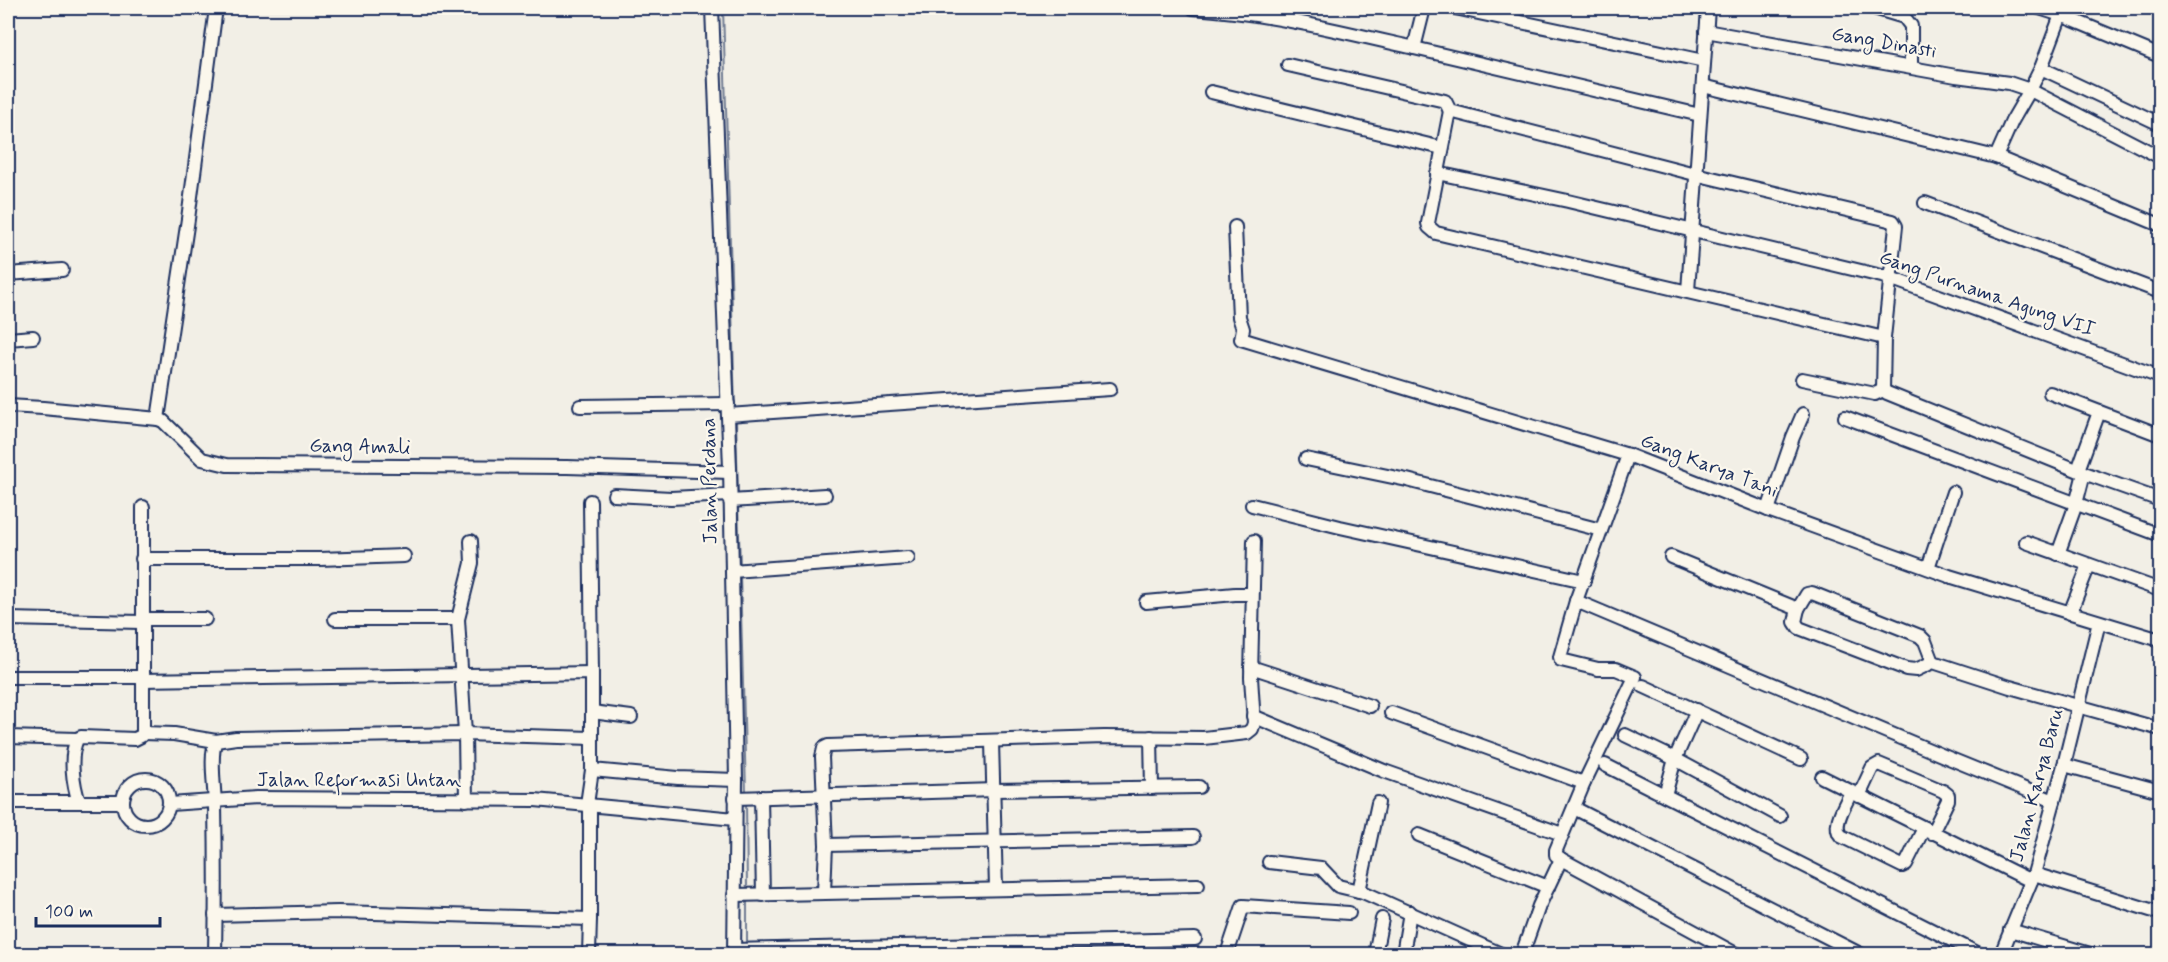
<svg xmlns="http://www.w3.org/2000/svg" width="2168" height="962" font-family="Mynerve,sans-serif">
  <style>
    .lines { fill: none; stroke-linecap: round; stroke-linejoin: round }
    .stream { stroke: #707b93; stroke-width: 2 }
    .minor-casing { stroke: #1b2f5e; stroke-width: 16 }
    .minor { stroke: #fbf7ec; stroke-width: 12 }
    .labels { text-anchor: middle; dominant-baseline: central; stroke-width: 4.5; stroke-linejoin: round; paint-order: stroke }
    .street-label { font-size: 20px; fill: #1b2f5e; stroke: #fbf7ec }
  </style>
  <rect width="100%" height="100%" fill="#f2efe6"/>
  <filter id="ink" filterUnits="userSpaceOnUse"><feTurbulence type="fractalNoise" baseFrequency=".0167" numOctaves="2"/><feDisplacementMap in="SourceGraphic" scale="12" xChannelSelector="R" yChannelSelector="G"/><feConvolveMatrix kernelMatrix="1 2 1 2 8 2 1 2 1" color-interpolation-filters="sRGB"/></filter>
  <g filter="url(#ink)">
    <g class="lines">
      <g class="stream">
        <path d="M723,8L735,409"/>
        <path d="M736,418L738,496"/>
        <path d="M738,505L740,565"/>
        <path d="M740,574L746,793"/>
        <path d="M746,802L747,889"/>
        <path d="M747,898V946"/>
      </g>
      <defs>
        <g id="minor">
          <path d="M712,8L730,468L736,780L734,954"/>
          <path d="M1193,8C1268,13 1341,31 1414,48L1424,8"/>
          <path d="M1455,8L1704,61"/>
          <path d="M1874,8L1904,17L1911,26V67"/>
          <path d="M2039,8L2061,15"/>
          <path d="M1706,31L1956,76L2009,83L2030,90L2041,68L2061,15L2160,56"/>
          <path d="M1414,48L1700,115"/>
          <path d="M1288,65L1445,101L1450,111L1695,174L1893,221L1896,226L1884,338L1883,390"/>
          <path d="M2041,68L2160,124"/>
          <path d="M1703,86L1996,157L2160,225"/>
          <path d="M1211,92L1442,148"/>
          <path d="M1450,111L1428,223L1429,227L1436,233L1884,338"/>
          <path d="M1996,157L2012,121L2030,90L2160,157"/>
          <path d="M1437,173L1568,201L1890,278L2160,377"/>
          <path d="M1925,203L2160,292"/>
          <path d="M1235,227L1239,317L1243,329L1241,339L1628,455L1768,510L1949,576L2160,640"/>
          <path d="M8,274L62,270"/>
          <path d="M1688,291L1708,8"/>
          <path d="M8,339L33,337"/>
          <path d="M1802,379L1875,394L1883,390"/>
          <path d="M1883,390L1887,393L2084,473L2160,500"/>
          <path d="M2050,393L2160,435"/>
          <path d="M8,406L43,408L158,419L163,421L202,459L227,465L567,467L730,472"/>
          <path d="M580,406L728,404"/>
          <path d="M728,415L1110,389"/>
          <path d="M1845,417L2160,535"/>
          <path d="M158,419L188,219L216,8"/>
          <path d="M1306,459L1407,480L1601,530"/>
          <path d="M2078,470L2099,412"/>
          <path d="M614,495L671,498L730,495"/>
          <path d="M590,501L592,673"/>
          <path d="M730,501L825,495"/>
          <path d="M1252,505L1340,527L1584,581"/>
          <path d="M1768,510L1793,437L1803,414"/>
          <path d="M2026,542L2160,590"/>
          <path d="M2058,554L2076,504L2084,473"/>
          <path d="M1671,557L1798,609L1795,622L1799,628L1906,669L1916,670L1933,662L2010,687L2160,729"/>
          <path d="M142,559H320L404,556"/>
          <path d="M1928,568L1953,492"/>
          <path d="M732,571L908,558"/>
          <path d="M1576,601L1951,759L2054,801"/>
          <path d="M1146,602L1235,594H1252"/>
          <path d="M1798,609L1807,594L1812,593L1920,636L1925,641L1933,662"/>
          <path d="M2070,613L2089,565"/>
          <path d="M8,619L141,622"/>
          <path d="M142,619H205"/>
          <path d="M335,619H458L465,734L466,800"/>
          <path d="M458,619L472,563L471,541"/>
          <path d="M1251,667L1370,706"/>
          <path d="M8,677H142"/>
          <path d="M142,680L592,673V770L587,804"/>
          <path d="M1643,686L1801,759"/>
          <path d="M592,712L631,717"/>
          <path d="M1391,713L1584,783"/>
          <path d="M1253,716L1384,771L1562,834"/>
          <path d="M143,733L174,734L216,741"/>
          <path d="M1625,735L1675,759L1780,816"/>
          <path d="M8,737L77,739"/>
          <path d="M1151,737L1152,788"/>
          <path d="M992,742L996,888"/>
          <path d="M1605,765L1979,954"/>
          <path d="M2064,765L2160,791"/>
          <path d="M592,770L678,778L736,780"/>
          <path d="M1822,777L2031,881"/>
          <circle cx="146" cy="802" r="23"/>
          <path d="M1851,792C1846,804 1831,825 1841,836L1902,866L1906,864L1924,828"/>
          <path d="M1665,795L1675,759L1697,710"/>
          <path d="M1859,796L1872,768L1879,764L1943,791L1948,795V800L1932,833"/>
          <path d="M761,797L763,895"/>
          <path d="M735,798L995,790L1199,787"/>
          <path d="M8,802H123"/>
          <path d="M79,802C73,784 69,757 77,739L81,737L135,739L141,736L143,733V507"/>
          <path d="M170,804L256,798L535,800L735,819"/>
          <path d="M1574,808L1860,954"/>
          <path d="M1419,835L1548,887"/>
          <path d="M826,845L1193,837"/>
          <path d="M1561,859L1736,954"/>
          <path d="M1269,862L1321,868L1338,886L1363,892L1501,954"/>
          <path d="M2034,874L2160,913"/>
          <path d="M1359,891L1378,803"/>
          <path d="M824,892L826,845L822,757L824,748L828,746L1104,737L1204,738L1247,733L1252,729L1254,723L1251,677L1254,541"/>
          <path d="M734,895L1198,885"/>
          <path d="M215,915L338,912L590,919V804"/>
          <path d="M2010,930L2090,954"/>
          <path d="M734,950L1195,939"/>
          <path d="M215,954C216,905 216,855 215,806C215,790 209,754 216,741L236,738L465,734L592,738"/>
          <path d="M589,954L590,919"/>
          <path d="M1227,954L1243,906L1349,913"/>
          <path d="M1375,954L1382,919"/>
          <path d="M1403,954L1410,912"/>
          <path d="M1522,954L1539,906L1561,859L1556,855V850L1584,783L1635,677L1616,669H1598L1561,660L1560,657L1576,601L1628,455"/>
          <path d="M2001,954L2034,874L2064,765L2099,622"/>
        </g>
      </defs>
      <use href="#minor" class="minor-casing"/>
      <use href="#minor" class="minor"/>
    </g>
  </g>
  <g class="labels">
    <g class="street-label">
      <text transform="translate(1884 43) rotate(10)">Gang Dinasti</text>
      <text transform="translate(1987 294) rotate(19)">Gang Purnama Agung VII</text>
      <text transform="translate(360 447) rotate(1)">Gang Amali</text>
      <text transform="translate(1709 466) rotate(21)">Gang Karya Tani</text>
      <text transform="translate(710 481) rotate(-91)">Jalan Perdana</text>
      <text x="359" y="780">Jalan Reformasi Untan</text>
      <text transform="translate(2037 785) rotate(-75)">Jalan Karya Baru</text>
    </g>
  </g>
  <rect width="2168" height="962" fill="none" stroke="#fbf7ec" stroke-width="30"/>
  <rect x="15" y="15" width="2138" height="932" fill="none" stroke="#1b2f5e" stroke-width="2" filter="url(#ink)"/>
  <path d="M36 917v9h124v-9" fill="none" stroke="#1b2f5e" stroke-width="3"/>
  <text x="45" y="917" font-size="18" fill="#1b2f5e" stroke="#fbf7ec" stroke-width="4.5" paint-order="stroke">100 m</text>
</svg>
